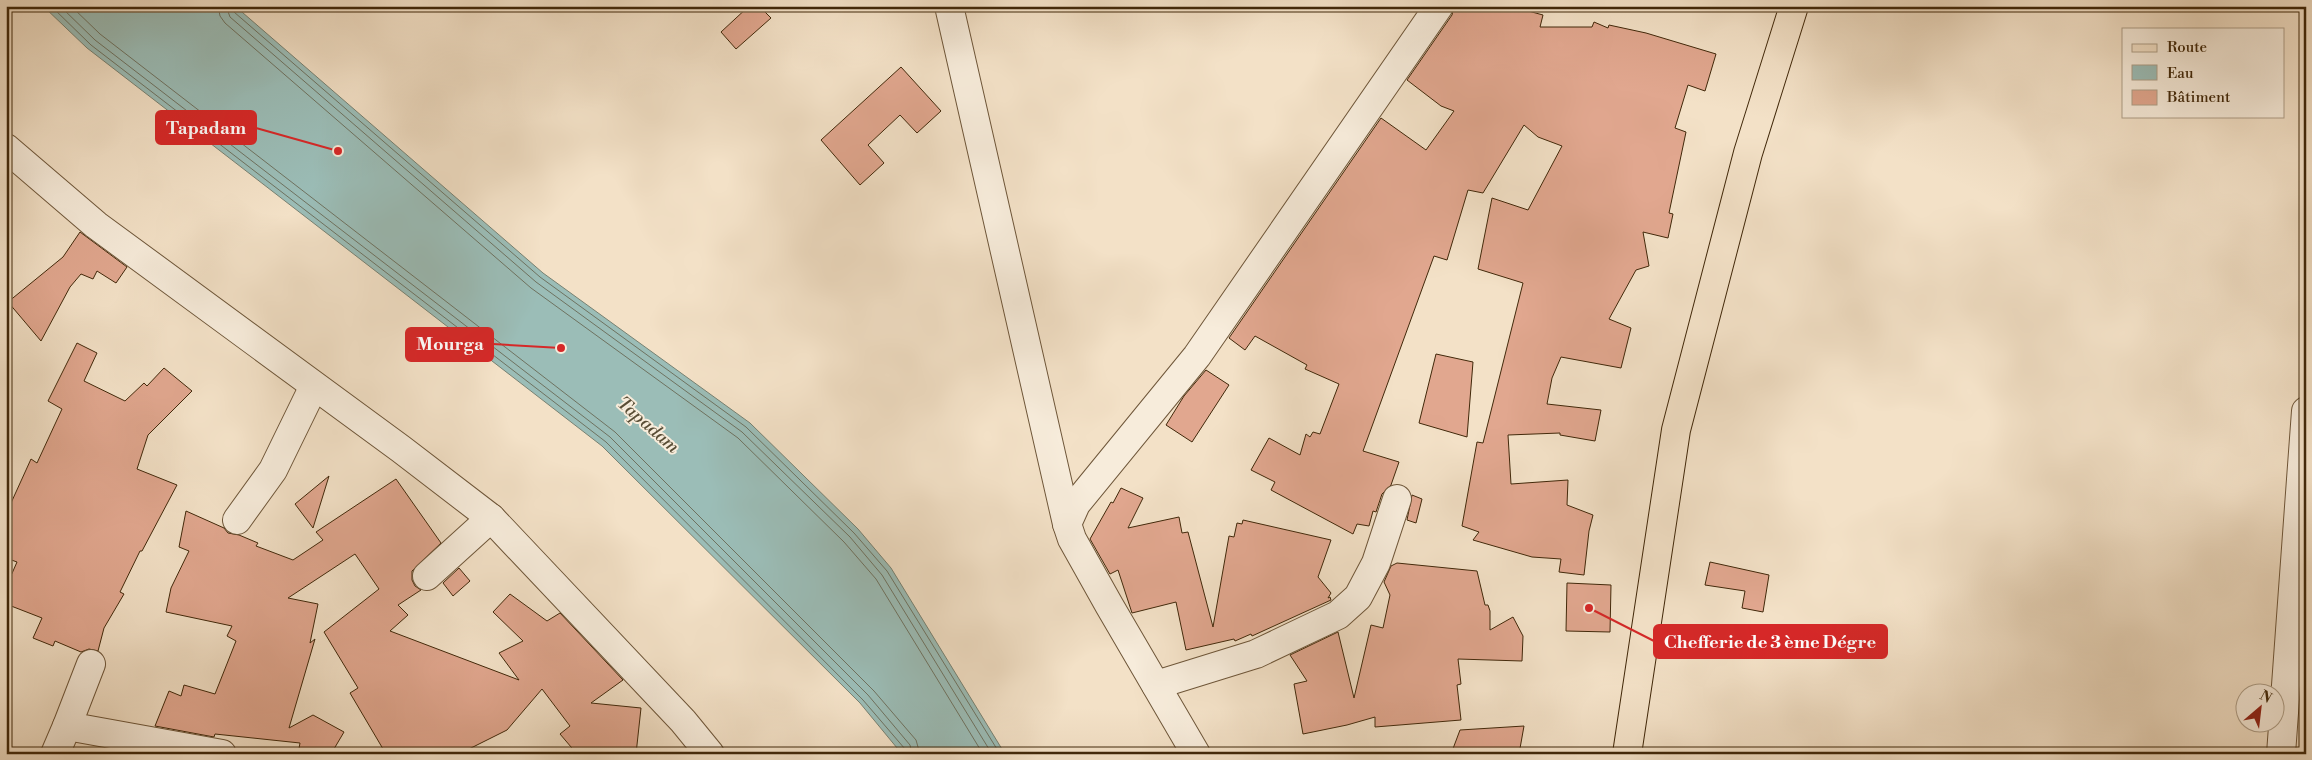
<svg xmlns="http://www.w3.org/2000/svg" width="2312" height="760" font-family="'Libre Bodoni',serif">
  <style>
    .water { fill: #9bbdb7; stroke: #778172 }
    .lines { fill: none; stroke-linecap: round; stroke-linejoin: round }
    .shore { stroke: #6e7260; stroke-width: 1 }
    .building { fill: #e1a78f; stroke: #41280a }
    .minor-casing { stroke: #6e5639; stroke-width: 30 }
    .major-casing { stroke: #41280a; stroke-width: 30 }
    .minor { stroke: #f7ecdb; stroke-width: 28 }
    .major { stroke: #f3e1c7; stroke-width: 28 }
    .labels { text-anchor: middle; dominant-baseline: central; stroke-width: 4; stroke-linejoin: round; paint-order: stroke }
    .water-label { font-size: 18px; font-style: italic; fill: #584d35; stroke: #f7ecdb }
    .leader { fill: none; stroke: #d62828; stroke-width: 2 }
    .callout-dot { fill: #d62828; stroke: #f7ecdb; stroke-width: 2 }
    .callout { fill: #d62828; stroke: #d62828; stroke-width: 2 }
    .callout-label { font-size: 18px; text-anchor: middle; font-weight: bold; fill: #fff }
  </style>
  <rect width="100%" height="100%" fill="#f3e1c7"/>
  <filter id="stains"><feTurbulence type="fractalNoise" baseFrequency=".004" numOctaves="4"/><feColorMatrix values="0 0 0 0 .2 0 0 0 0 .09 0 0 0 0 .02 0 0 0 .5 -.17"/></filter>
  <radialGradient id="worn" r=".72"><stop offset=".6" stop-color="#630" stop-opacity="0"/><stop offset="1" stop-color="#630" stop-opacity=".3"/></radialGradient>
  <path class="water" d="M43,6H235L543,273L750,423L858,529L891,568L1005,754H902L860,703L602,446L87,48Z"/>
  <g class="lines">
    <g class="shore">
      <path d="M51,6L91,45L606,442L863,700L905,749L906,754"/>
      <path d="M60,6L95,40L610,437L868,695L910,745L912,754"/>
      <path d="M71,6L100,34L615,432L874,691L916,740L920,754"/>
      <path d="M218,6L220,16L225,23L531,288L738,438L844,542L876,579L983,754"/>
      <path d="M226,6L230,17L536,282L742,432L850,537L882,575L992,754"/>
      <path d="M232,6L234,12L540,277L746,427L854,533L887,571L1000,754"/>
    </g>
  </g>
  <g class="building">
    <path d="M749,6H759L771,18L736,49L721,32Z"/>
    <path d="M1454,6H1510L1543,15L1540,27H1592L1594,22L1608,28L1609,25L1646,33L1716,54L1705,91L1688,85L1675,128L1686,132L1669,213L1673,214L1668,238L1643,232L1649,266L1636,270L1609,319L1631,328L1621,368L1561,357L1552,378L1547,404L1601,410L1595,441L1560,435V433L1508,435L1511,484L1568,480L1567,505L1593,515L1589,531L1584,575L1559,572L1561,559L1532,557L1473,540L1479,532L1462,526L1477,442L1483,443L1523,283L1478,269L1492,198L1528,210L1562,146L1538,137L1524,125L1483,193L1468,190L1447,260L1434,256L1363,451L1399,462L1391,485L1382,494L1376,512L1373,511L1369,526L1357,524L1353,534L1271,490L1275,482L1251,470L1269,438L1300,455L1306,434L1310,437L1313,432L1320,434L1339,384L1305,369L1307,365L1255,336L1245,350L1229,338L1381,118L1426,150L1454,111L1441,106L1407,80L1452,15Z"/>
    <path d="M901,67L941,111L917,133L900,115L868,145L884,163L860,185L821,140Z"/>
    <path d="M80,232L127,267L116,283L97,271L93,279L81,274L70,287L41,341L8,302L63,257Z"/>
    <path d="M77,343L97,353L84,381L125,401L144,383L147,386L164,368L192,391L148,435L137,469L177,485L142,551H140L120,592L124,594L104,628L98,651L89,649L81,652L55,641L53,646L33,638L42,618L6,604V587L17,562L6,558V514L31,459L37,463L62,409L48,401Z"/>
    <path d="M1436,354L1473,362L1467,437L1419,423Z"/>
    <path d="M1206,370L1229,385L1192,442L1166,425L1184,396Z"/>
    <path d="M329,476L313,528L295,504Z"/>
    <path d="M396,479L441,543L412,571V580L415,586L421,590L398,605L408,615L390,631L519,680L499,653L523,641L493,612L510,594L547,621L560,613L623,680L591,703L641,708L636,754H577L560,734L570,726L542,689L507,730L459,754H386L350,693L358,688L324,632L379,589L355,554L288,598L318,604L310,643L315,639L289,728L313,715L344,732L331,754H298L300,743L215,734L214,737L155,726L169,691L181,696L184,685L215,694L236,641L227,636L232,626L166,612L171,588L189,551L179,547L186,511L224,528L228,533L239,535L258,543L256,546L293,560L323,540L316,532Z"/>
    <path d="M1121,488L1143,498L1128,528L1179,517L1182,533L1188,532L1213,627L1229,536L1234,537L1237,523L1242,524L1243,520L1331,540L1318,577L1331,593L1328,598L1330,597L1331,600L1252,636L1251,634L1235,641L1234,639L1186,650L1176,602L1132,613L1118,570L1110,574L1090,539L1111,502L1113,503Z"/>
    <path d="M1412,495L1422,499L1416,523L1407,520Z"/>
    <path d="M1710,562L1769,575L1763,612L1742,608L1745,591L1705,585Z"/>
    <path d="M1397,563L1477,571L1485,605H1488L1490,611V630L1513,617L1523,636L1522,661L1458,659L1461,684L1457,685L1461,720L1375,727V717L1347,725L1303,734L1294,684L1307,681L1290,655L1338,632L1354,698L1371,625L1383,628L1390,595L1384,582L1391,566Z"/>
    <path d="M459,568L470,581L453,596L443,583Z"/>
    <path d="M1567,583L1611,585L1610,632L1566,631Z"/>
    <path d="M1524,726L1519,754H1451L1460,730Z"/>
  </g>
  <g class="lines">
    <defs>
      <g id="minor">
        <path d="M949,6L1067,524L1072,539L1109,605L1196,754"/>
        <path d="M6,148L96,225L401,449L491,518L683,721L710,754"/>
        <path d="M237,520L273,470L314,386"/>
        <path d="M1067,524L1076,504L1197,356L1439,6"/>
        <path d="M427,576L491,518"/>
        <path d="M1156,685L1256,654L1338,615L1358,597L1376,563L1397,499"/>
        <path d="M67,726L91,664"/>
        <path d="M55,754L67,726L222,754"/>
        <path d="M2281,754L2306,411"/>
      </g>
      <path id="major" d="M1627,754L1676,430L1748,153L1794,6"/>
    </defs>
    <use href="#minor" class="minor-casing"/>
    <use href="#major" class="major-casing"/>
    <use href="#minor" class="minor"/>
    <use href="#major" class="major"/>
  </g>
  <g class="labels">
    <g class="water-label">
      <text transform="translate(648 425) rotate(41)">Tapadam</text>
    </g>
  </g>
  <path class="leader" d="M338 151L256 128M561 348L493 344M1589 608L1654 641"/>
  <g class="callout-dot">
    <circle cx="338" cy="151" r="5"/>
    <circle cx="561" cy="348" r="5"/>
    <circle cx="1589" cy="608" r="5"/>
  </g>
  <g class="callout">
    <rect x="156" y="111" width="100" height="33" rx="5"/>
    <rect x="406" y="328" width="87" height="33" rx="5"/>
    <rect x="1654" y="625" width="233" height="33" rx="5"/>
  </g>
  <g class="callout-label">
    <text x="206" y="134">Tapadam</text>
    <text x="450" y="350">Mourga</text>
    <text x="1770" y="648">Chefferie de 3 ème Dégre</text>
  </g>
  <rect width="2312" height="760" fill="none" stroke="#f3e1c7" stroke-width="25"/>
  <rect x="8" y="8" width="2297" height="745" fill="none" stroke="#41280a" stroke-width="2.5"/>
  <rect x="12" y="12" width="2287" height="735" fill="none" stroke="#41280a"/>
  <rect x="2122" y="28" width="162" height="90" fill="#f7ecdb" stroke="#ae9e87"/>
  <rect x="2132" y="44" width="25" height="8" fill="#f3e1c7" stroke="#ae9e87"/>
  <text x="2167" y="52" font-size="15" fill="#41280a">Route</text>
  <rect x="2132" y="65" width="25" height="15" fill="#9bbdb7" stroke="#ae9e87"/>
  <text x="2167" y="78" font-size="15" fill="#41280a">Eau</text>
  <rect x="2132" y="90" width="25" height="15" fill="#e1a78f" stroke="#ae9e87"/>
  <text x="2167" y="102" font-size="15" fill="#41280a">Bâtiment</text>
  <g transform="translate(2260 708) rotate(28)"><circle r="24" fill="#f7ecdb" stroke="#ae9e87"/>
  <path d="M0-4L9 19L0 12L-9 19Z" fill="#8f2418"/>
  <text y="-8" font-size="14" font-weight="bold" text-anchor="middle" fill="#41280a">N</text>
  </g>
  <rect width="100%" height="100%" filter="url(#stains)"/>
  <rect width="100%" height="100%" fill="url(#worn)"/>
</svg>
